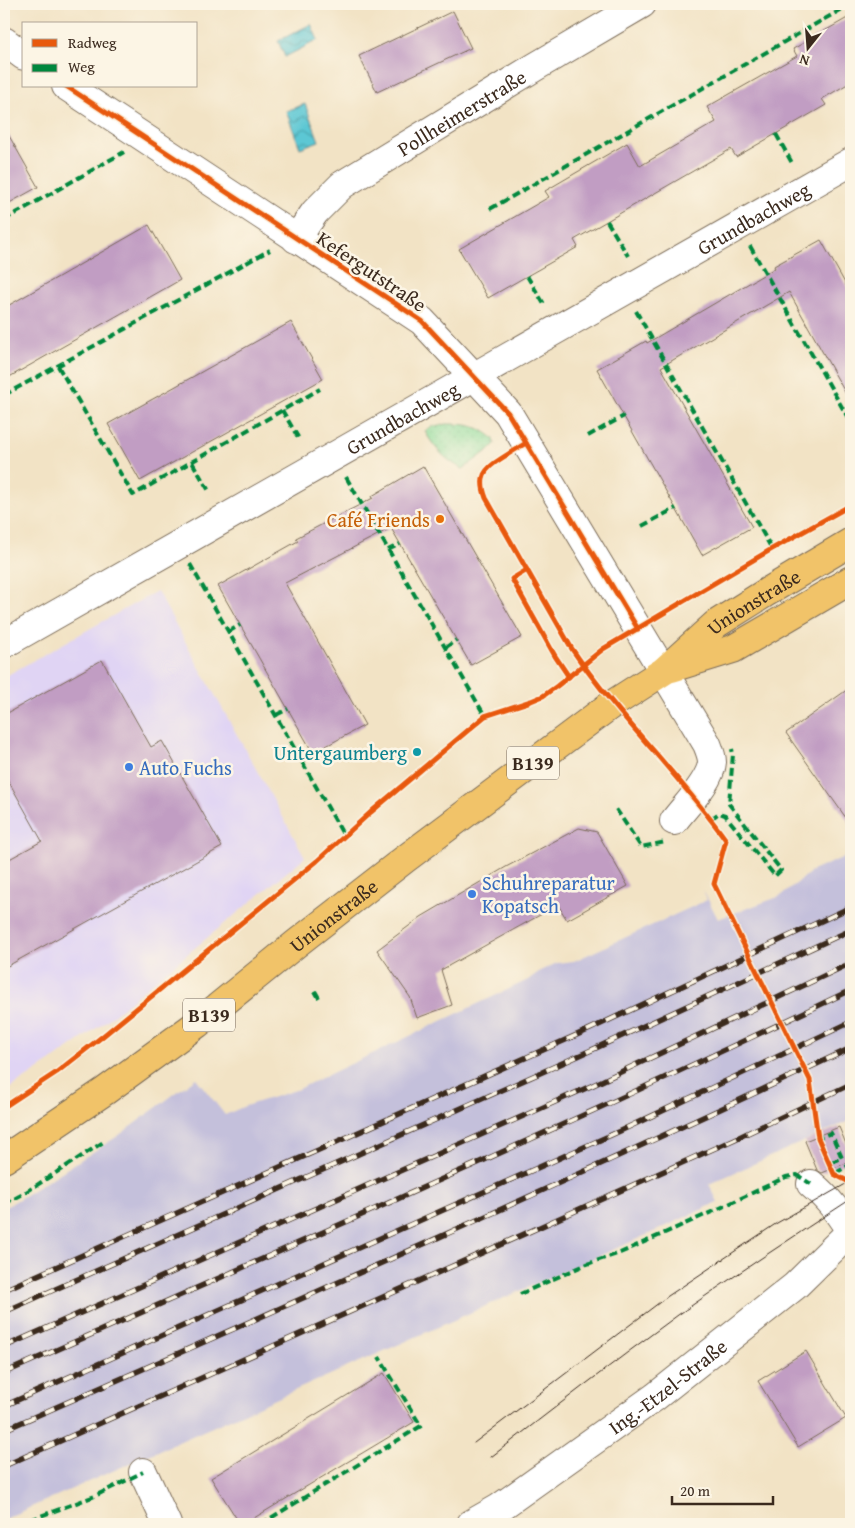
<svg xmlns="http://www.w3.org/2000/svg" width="855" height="1528" font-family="'Gentium Book Plus',serif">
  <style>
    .built { fill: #e0d4f4 }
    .railway { fill: #c4c0db }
    .grass { fill: url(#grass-dots); stroke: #64825c }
    .water { fill: url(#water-waves); stroke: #4b7879 }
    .building { fill: #c19dc3 }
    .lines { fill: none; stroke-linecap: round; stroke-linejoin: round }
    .minor-casing { stroke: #7b6b58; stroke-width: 30 }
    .primary-casing { stroke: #7b6b58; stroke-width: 30 }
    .minor { stroke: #fff; stroke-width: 28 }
    .primary { stroke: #f1c369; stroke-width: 28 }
    .tram { stroke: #3b2a1e; stroke-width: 1 }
    .rail-casing { stroke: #3b2a1e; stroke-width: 5.5 }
    .rail { stroke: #fcf5e5; stroke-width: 4; stroke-dasharray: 11; stroke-linecap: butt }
    .quiet { stroke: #00873e; stroke-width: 4; stroke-dasharray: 8 4; stroke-linecap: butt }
    .cycleway-casing { stroke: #fcf5e5; stroke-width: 8 }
    .cycleway { stroke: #e8590c; stroke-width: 5 }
    .food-dot { fill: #e8710a; stroke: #fcf5e5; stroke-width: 2 }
    .culture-dot { fill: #0f9aa8; stroke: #fcf5e5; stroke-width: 2 }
    .shop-dot { fill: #3f7fe0; stroke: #fcf5e5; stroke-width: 2 }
    .labels { text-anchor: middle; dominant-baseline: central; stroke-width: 5; stroke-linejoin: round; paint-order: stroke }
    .shield { fill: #fcf5e5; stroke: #75675a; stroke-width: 1 }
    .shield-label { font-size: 19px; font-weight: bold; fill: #3b2a1e }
    .street-label { font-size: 20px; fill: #3b2a1e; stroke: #fcf5e5 }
    .food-label { font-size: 20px; fill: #c56008; stroke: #fcf5e5; text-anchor: end }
    .culture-label { font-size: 20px; fill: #0d838f; stroke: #fcf5e5; text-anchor: end }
    .shop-label { font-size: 20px; fill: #366cbe; stroke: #fcf5e5; text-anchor: start }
  </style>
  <defs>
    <pattern id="grass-dots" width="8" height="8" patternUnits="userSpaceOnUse" patternTransform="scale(1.25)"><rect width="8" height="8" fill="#8cdb9a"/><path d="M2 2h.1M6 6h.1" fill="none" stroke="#7abc84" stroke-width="1.8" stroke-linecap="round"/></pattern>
    <pattern id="water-waves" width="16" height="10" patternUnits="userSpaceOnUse" patternTransform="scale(1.25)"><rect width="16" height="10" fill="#5bc7d4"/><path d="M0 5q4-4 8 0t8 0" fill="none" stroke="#4ca2ab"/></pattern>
  </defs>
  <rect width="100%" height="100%" fill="#fcf5e5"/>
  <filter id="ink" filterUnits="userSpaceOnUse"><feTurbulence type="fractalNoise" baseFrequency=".02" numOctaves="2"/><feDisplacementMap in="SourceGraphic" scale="10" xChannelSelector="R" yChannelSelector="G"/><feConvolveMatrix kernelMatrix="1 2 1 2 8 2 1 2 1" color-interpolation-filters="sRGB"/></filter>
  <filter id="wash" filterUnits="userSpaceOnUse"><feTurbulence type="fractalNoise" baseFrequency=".0096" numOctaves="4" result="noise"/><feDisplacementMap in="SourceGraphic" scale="20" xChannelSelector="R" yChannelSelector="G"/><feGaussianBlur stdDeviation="1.12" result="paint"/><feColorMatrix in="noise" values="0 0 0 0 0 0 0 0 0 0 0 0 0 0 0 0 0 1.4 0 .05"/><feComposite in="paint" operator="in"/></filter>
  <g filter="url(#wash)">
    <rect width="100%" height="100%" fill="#f2e3c5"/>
    <path class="built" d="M157,591L305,857L105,1022L47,1064L4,1092V677Z"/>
    <path class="railway" d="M851,854V1120L709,1184L718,1202L660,1229L4,1519V1208L24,1196L118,1136L196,1078L225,1115L245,1106L296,1090L528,980L540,971L557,963L574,961L707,900L703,890L718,919L781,896L812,871Z"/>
    <path class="grass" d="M446,424C467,424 478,425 494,439L495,444L490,449L463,469C446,461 433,447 425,431L431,427Z"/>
    <g class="water">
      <path d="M311,24L318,40L285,57L278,41Z"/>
      <path d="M305,104L319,141L300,148L286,111Z"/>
    </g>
    <g id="blocks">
      <g class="building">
        <path d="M453,11L471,48L377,92L359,56Z"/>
        <path d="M851,16V82L822,99L826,105L736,157L731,149L574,240L578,247L488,298L459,249L549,197L545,191L627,143L640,166L716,122L707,107L797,56L793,49Z"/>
        <path d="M4,127L38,187L4,206Z"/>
        <path d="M149,225L180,280L4,380V308Z"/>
        <path d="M821,240L851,294V403L789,292L661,367L752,527L702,555L597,369L646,341L647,343L775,268L774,266Z"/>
        <path d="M291,322L323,379L140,481L108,424Z"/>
        <path d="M423,466L522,637L471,665L391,528L285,583L365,725L313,753L218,586L298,541L296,538L373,498L372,496Z"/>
        <path d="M102,660L151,747L162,741L222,847L4,968V862L42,841L4,773V715Z"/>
        <path d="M851,687V825L786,733Z"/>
        <path d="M579,828L597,832L628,886L567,920L558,905L441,970L452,1005L417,1018L410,997L377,950L421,917L506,867Z"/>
        <path d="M839,1127L851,1156V1161L822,1173L817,1170L805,1141Z"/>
        <path d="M806,1351L846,1418L798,1447L758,1381Z"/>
        <path d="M384,1373L414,1422L244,1524H240L211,1478Z"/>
      </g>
    </g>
  </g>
  <g filter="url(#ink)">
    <use href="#blocks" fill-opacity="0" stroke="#7b6b58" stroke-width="1"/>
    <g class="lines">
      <defs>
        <g id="minor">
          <path d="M4,41L24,56"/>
          <path d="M66,86L422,321L508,413L707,744C709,749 712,756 712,762C711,781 685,806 674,821"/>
          <path id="s1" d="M296,239L315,212L342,185L535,67L642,4"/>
          <path id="s2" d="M4,644L851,162"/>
          <path d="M811,1184C830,1200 838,1212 851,1232"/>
          <path d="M143,1472L167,1524"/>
          <path id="s3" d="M471,1524L499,1508L655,1397L795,1286L851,1231"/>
        </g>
        <g id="primary">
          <path d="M672,668L733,649L851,580"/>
          <path id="s4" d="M4,1159L105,1091L197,1024L297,943L405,859L608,707L664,671L716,624L767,592L851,542"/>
        </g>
      </defs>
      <use href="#minor" class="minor-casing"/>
      <use href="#primary" class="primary-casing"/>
      <use href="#minor" class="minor"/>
      <use href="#primary" class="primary"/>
      <g class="tram">
        <path d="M474,1443L668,1296L777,1223L851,1181"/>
        <path d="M491,1457C553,1409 615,1361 678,1315C735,1275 793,1237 851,1199"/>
      </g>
      <defs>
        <g id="rail">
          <path d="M4,1290L588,1030L851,907"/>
          <path d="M4,1312L596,1048L851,930"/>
          <path d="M4,1347L591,1086L851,963"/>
          <path d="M4,1373C287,1248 572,1124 851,990"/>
          <path d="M4,1406L620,1131L851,1022"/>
          <path d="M4,1430C287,1306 571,1180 851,1048"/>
          <path d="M4,1466L502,1244L735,1139L851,1084"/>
        </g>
      </defs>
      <use href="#rail" class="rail-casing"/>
      <use href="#rail" class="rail"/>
      <g class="quiet">
        <path d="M776,134L792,163"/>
        <path d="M490,209L851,4"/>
        <path d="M4,220L124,152"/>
        <path d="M607,221L628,256"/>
        <path d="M750,246L851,423"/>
        <path d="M527,276L544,304"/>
        <path d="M636,311L772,549"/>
        <path d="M58,366L133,495L320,389"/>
        <path d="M4,395L270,250"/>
        <path d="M282,410L299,439"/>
        <path d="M588,436L624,416"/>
        <path d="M192,462L209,491"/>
        <path d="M346,477L485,716"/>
        <path d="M642,526L676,508"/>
        <path d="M388,550L400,544"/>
        <path d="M190,564L344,836"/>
        <path d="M228,632L240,625"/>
        <path d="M445,648L456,640"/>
        <path d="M276,715L288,709"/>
        <path d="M616,809L641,847L666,842"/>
        <path d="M711,819L719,813L725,815L775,876L781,870L729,804L733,754L732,749"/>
        <path d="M315,991L319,998"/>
        <path d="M817,1135L818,1138L831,1133L842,1158L829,1163L834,1174L851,1164"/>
        <path d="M4,1204L23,1194L105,1141"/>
        <path d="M520,1294L587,1264L620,1253L716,1210L786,1177L797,1175L811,1184"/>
        <path d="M19,1524L95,1496L143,1472"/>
        <path d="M261,1524L421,1426L379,1357"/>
      </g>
      <defs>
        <g id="cycleway">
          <path d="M66,86L422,321L508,413L638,629"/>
          <path d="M526,443C518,448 510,453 502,458C484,469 478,477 486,498L572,649C618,717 679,774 726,840L714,884L810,1080L818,1138L829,1163L834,1174L851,1183"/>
          <path d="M527,570L512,579L555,656L569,677"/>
          <path d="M4,1107L57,1072L103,1036L317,861L371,812L485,716L531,701L543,696L557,686L603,649L772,549L851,505"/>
        </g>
      </defs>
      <use href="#cycleway" class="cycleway-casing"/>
      <use href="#cycleway" class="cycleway"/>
    </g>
  </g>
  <circle class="food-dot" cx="440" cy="519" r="5"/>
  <circle class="culture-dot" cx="417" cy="752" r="5"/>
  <g class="shop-dot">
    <circle cx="129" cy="767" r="5"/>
    <circle cx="472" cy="894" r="5"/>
  </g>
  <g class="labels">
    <g class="shield">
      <rect x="507" y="746.5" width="52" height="33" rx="4"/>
      <rect x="183" y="998.5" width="52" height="33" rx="4"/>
    </g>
    <g class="shield-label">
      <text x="533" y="763">B139</text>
      <text x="209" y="1015">B139</text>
    </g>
    <g class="street-label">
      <text stroke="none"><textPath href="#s1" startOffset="211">Pollheimerstraße</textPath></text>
      <text stroke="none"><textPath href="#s2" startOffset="862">Grundbachweg</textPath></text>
      <text transform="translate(372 271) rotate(34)">Kefergutstraße</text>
      <text stroke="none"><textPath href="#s2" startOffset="458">Grundbachweg</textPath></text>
      <text stroke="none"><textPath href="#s4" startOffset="935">Unionstraße</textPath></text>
      <text stroke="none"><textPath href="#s4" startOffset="410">Unionstraße</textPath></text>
      <text stroke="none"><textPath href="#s3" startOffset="240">Ing.-Etzel-Straße</textPath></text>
    </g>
    <g class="food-label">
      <text x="430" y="519">Café Friends</text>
    </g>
    <g class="culture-label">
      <text x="407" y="752">Untergaumberg</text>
    </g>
    <g class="shop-label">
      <text x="139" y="767">Auto Fuchs</text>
      <text x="482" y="882">Schuhreparatur<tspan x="482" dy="23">Kopatsch</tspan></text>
    </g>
  </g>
  <rect width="855" height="1528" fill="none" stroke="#fcf5e5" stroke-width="20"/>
  <rect x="22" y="22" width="175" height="65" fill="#fcf5e5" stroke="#afa495"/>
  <rect x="32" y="39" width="25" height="8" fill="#e8590c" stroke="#afa495"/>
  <text x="68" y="48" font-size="15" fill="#3b2a1e">Radweg</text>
  <rect x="32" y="64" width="25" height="8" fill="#00873e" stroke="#afa495"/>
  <text x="68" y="72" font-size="15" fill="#3b2a1e">Weg</text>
  <g transform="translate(808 48) rotate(197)" stroke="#fcf5e5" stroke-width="4" paint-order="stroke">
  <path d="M0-4L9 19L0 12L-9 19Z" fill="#3b2a1e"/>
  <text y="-8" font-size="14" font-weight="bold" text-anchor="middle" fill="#3b2a1e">N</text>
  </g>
  <path d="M672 1496v8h101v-8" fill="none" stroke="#3b2a1e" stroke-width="2.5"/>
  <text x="680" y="1496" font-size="15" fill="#3b2a1e" stroke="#fcf5e5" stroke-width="4" paint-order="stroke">20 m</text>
</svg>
